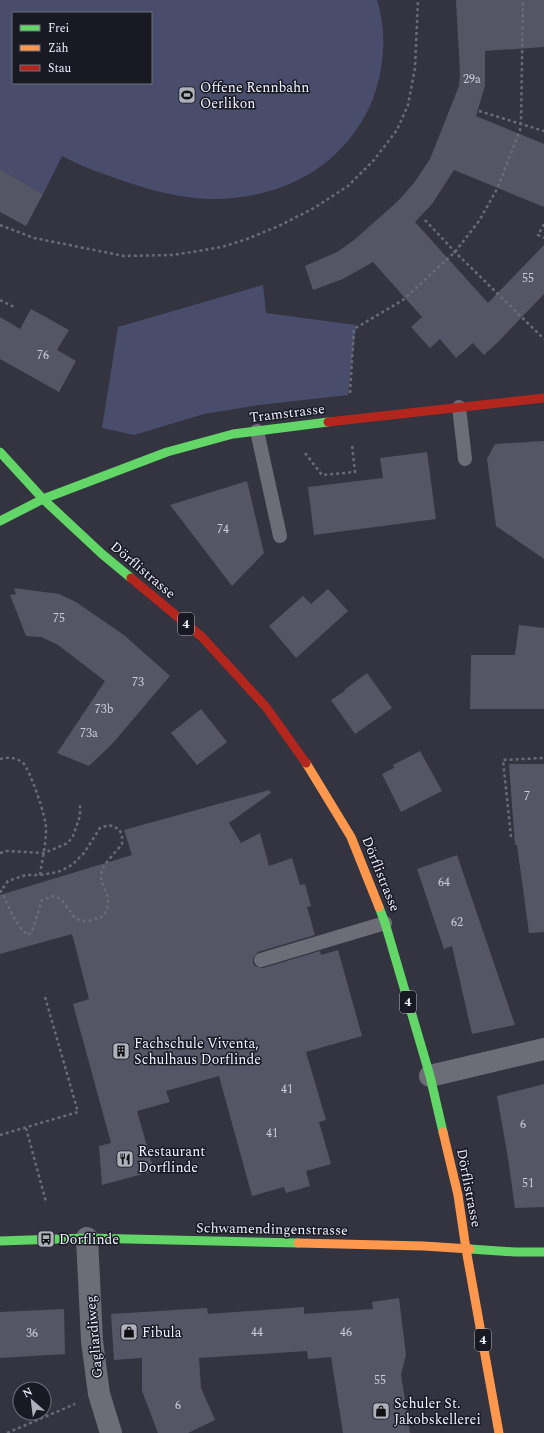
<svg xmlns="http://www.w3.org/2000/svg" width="544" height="1433" font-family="Spectral,serif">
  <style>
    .green { fill: #494d6b; fill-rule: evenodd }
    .building { fill: #545665 }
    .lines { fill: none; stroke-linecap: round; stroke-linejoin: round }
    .path { stroke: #6a6b74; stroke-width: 2.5; stroke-dasharray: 3 3; stroke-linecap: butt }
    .lane { stroke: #6c6d76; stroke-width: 14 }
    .street { stroke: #6c6d76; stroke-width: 22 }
    .fast { stroke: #63d668; stroke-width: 9 }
    .slow { stroke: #ff974d; stroke-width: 9 }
    .jam { stroke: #b3261e; stroke-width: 9 }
    .labels { text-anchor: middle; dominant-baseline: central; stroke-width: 3; stroke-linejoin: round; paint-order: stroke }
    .number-label { font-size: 12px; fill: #caccd8 }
    .shield { fill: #181923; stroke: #b0b2bd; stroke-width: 1 }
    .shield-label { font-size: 13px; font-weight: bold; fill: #f1f3ff }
    .poi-label { font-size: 14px; fill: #f1f3ff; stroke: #181923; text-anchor: start }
    .street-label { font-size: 14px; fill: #f1f3ff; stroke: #181923 }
  </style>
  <rect width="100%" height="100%" fill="#333440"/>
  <g class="green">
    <path d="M0,0H377C388,34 384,74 370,106C340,170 278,200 209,199C177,198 146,189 115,178C97,172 79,165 62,156L43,194L0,169ZM13,13H151V83H13Z"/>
    <path d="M263,285L266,313L356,325L348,395L259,405L204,414L134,435L102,428L118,327Z"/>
  </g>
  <g class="building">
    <path d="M456,0H544V47L485,51V86L476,116L544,144V207L454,170L432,204L415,222L488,303L544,245V294L498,342L484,355L473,343L456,358L440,339L430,348L411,327L422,317L373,262L343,279L313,290L305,266L337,252L354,240L397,202L414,183L430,159L459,86L460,74Z"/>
    <path d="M0,169L43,194L26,226L0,212Z"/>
    <path d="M31,309L69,330L57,350L76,361L59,392L0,359V317L20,329Z"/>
    <path d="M544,441V559L496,526L487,459L495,444Z"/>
    <path d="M427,452L436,519L314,535L308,487L383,478L380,458Z"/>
    <path d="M247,481L264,553L232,586L170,505Z"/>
    <path d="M14,588L59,594L76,602L124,635L170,676L112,744L89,766L57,753L105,681L58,645L41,637L26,636L10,595L16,594Z"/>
    <path d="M328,589L348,611L296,658L269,626L303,596L311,604Z"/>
    <path d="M519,625L544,628V709H470L471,655H515Z"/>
    <path d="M367,673L392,708L355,734L331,700L345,691L344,690Z"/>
    <path d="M201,709L227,742L197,765L171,733Z"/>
    <path d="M420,751L442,791L401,812L382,774L394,768L393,765Z"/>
    <path d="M509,764H544V932L529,933L517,845H515Z"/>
    <path d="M269,790L271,793L229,823L241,843L260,833L269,866L292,858L300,885L305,884L311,906L307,907L315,935L258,952L253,958V963L255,966L263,968L320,951L321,955L338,950L362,1036L306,1052L326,1120L319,1122L331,1164L306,1171L310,1186L286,1193L284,1187L252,1196L219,1076L166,1091L170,1102L137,1111L154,1171L102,1185L99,1146L111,1143L73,1004L89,999L72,934L0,954V895L132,855L124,830Z"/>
    <path d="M457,855L515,1025L472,1034L452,946L444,949L417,869Z"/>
    <path d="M544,1084V1207L515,1208L508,1158L497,1096Z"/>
    <path d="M399,1298L406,1355L401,1374L410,1433H343L331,1357L308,1359L307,1351L199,1358L201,1388L215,1420L188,1433H158L142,1391V1358L114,1360L111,1314L207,1308L208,1314L304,1307V1314L373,1309L372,1302Z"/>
    <path d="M64,1309L65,1354L0,1358V1312Z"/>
  </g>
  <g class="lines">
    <g class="path">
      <path d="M479,111L544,131"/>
      <path d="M425,220L455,252L544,339"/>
      <path d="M544,224L538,235L544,238"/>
      <path d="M0,225L34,238L124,256L173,255L222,247L247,239L281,225L314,208L348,186L374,160L397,130L408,105L415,68L418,0"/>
      <path d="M0,300L16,308"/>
      <path d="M350,393L354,329L403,300L455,252L479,221L497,189L520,130L521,123L523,0"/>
      <path d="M305,453L322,475L355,472L352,445"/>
      <path d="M0,759C8,757 16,757 23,763C30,769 47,820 46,829C46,845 42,860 40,875H26L8,881L1,891"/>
      <path d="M511,837L503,760L544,758"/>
      <path d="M0,853L7,851L44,853L68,843L73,836L80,816V805"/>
      <path d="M0,890C10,906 13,923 28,935L32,932L42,900L53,896L61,899L75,918L82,921H89L104,916C116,893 97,888 102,871C104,863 117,851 122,844V835L119,829L109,825L100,828L84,853L72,865L58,872L40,875"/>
      <path d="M26,1128L46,1202"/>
      <path d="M0,1135L78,1112L45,997"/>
      <path d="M7,1433L75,1404"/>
    </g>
    <g class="lane">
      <path d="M459,407L465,459"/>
      <path d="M257,431L280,536"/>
      <path d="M261,960L385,923"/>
    </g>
    <g class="street">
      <path d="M430,1076L544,1049"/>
      <path d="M87,1238L92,1341L99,1394L111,1433"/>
    </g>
    <g class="fast">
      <path d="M0,452L43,499L102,554L131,578"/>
      <path d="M43,499L167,452L233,434L328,422"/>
      <path d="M0,521L43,499"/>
      <path d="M379,907L385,923L430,1076L443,1132"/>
      <path d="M0,1241L87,1238L298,1243"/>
      <path d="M470,1249L515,1252H544"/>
    </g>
    <g class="slow">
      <path d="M306,763L351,837L379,907"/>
      <path d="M443,1132L458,1195L466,1249L499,1433"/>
      <path d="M298,1243L424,1246L470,1249"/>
    </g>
    <g class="jam">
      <path d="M328,422L544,398"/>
      <path d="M131,578L202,637L266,707L306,763"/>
    </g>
  </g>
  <defs>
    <symbol id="stadium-square" viewBox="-11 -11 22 22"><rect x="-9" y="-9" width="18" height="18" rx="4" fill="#aeb0bc" stroke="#181923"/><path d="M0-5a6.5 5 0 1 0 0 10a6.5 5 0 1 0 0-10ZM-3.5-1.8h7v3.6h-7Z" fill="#111"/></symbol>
    <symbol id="building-square" viewBox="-11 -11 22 22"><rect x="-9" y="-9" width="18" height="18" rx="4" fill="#aeb0bc" stroke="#181923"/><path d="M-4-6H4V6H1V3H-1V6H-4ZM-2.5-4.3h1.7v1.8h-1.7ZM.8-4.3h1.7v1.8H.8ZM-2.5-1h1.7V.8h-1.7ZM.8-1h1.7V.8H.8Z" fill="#111"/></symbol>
    <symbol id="restaurant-square" viewBox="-11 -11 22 22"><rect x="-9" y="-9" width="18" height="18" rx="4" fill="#aeb0bc" stroke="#181923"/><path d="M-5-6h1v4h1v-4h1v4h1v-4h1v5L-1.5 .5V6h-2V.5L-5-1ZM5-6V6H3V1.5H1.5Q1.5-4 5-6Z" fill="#111"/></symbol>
    <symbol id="bus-square" viewBox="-11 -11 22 22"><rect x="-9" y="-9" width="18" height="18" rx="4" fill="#aeb0bc" stroke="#181923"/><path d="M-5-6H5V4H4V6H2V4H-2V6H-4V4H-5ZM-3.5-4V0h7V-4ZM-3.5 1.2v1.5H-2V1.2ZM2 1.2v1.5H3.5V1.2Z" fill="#111"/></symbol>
    <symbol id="shop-square" viewBox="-11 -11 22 22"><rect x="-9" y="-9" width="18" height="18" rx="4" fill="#aeb0bc" stroke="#181923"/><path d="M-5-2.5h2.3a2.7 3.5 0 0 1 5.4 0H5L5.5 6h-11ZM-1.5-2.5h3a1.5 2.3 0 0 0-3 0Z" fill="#111"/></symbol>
  </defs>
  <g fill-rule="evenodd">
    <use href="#stadium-square" x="177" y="85" width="20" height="20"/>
    <use href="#building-square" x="111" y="1041" width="20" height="20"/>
    <use href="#restaurant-square" x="115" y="1149" width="20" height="20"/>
    <use href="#bus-square" x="36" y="1229" width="20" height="20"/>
    <use href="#shop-square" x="119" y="1322" width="20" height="20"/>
    <use href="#shop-square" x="371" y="1401" width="20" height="20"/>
  </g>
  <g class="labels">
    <g class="number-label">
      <text x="472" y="79">29a</text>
      <text x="528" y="278">55</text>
      <text x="43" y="355">76</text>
      <text x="223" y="529">74</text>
      <text x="59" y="618">75</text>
      <text x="138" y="682">73</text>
      <text x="104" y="709">73b</text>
      <text x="89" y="733">73a</text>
      <text x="527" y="796">7</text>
      <text x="444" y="882">64</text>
      <text x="457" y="922">62</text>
      <text x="287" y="1089">41</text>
      <text x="523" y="1124">6</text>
      <text x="272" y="1133">41</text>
      <text x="528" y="1183">51</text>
      <text x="257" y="1332">44</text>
      <text x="346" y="1332">46</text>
      <text x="32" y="1333">36</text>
      <text x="380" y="1380">55</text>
      <text x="178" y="1405">6</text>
    </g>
    <g class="shield">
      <rect x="178" y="613" width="16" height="22" rx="3"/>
      <rect x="400" y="991" width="16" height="22" rx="3"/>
      <rect x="475" y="1329" width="16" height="22" rx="3"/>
    </g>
    <g class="shield-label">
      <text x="186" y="624">4</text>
      <text x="408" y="1002">4</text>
      <text x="483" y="1340">4</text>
    </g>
    <g class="poi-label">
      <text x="200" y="87">Offene Rennbahn<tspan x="200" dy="16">Oerlikon</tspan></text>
      <text x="134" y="1043">Fachschule Viventa,<tspan x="134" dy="16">Schulhaus Dorflinde</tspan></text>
      <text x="138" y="1151">Restaurant<tspan x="138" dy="16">Dorflinde</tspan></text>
      <text x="59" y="1239">Dorflinde</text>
      <text x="142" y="1332">Fibula</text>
      <text x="394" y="1403">Schuler St.<tspan x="394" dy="16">Jakobskellerei</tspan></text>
    </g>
    <g class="street-label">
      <text transform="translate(287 413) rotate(-7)">Tramstrasse</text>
      <text transform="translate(143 570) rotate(40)">Dörflistrasse</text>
      <text transform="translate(381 874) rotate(68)">Dörflistrasse</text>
      <text transform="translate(469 1188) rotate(79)">Dörflistrasse</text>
      <text transform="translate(272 1229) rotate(1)">Schwamendingenstrasse</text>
      <text transform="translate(94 1337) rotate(-95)">Gagliardiweg</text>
    </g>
  </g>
  <rect x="12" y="12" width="140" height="72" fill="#181923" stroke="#6f707b"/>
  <rect x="20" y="25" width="20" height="6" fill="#63d668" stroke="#6f707b"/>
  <text x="48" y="32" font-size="12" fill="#f1f3ff">Frei</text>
  <rect x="20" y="45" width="20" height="6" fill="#ff974d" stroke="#6f707b"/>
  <text x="48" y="52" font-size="12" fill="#f1f3ff">Zäh</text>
  <rect x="20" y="65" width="20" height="6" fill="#b3261e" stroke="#6f707b"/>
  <text x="48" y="72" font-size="12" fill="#f1f3ff">Stau</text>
  <g transform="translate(32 1401) rotate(332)"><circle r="19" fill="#181923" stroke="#6f707b"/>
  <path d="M0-3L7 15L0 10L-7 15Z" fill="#aeb0bc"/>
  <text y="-6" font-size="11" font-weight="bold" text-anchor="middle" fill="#f1f3ff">N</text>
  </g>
</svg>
